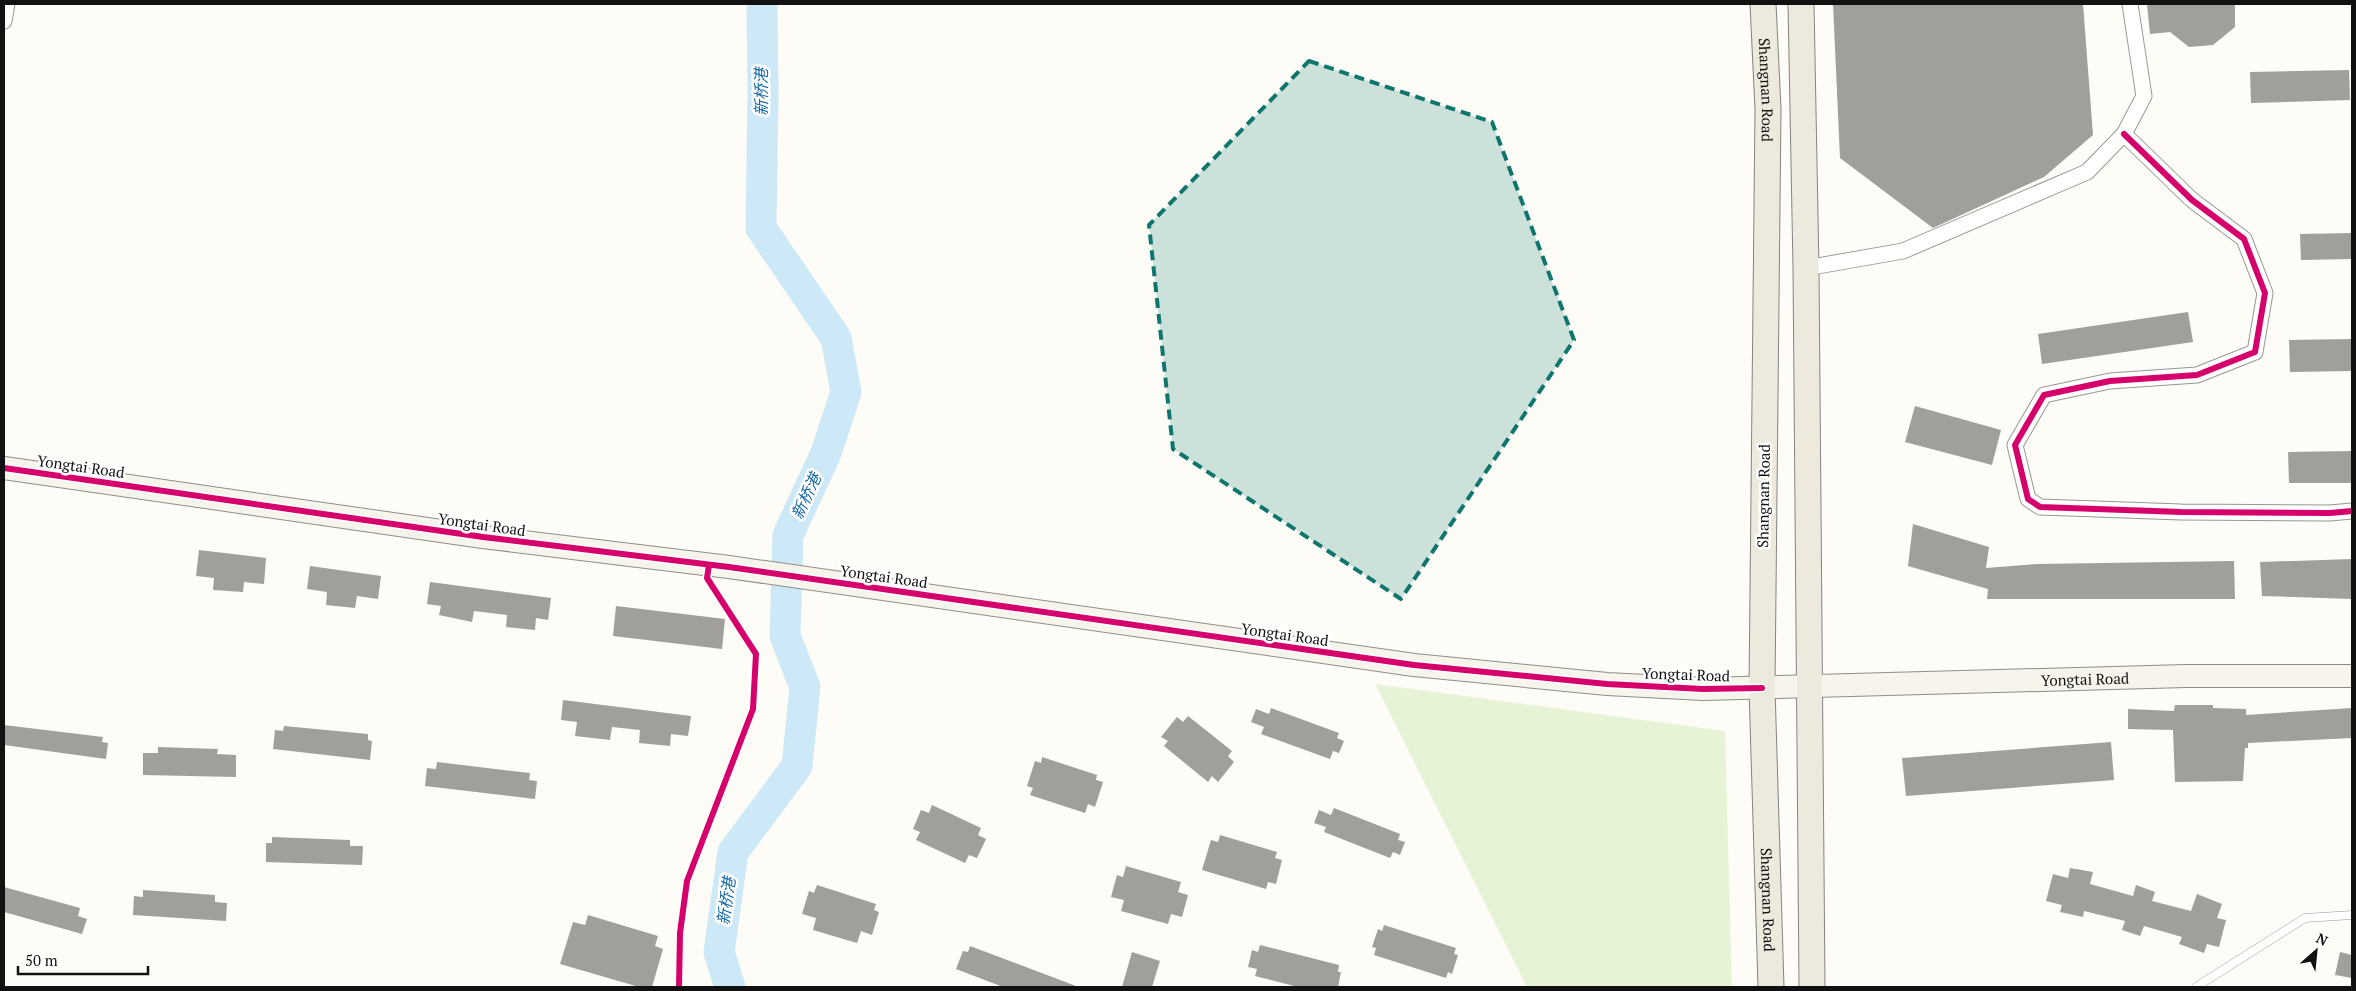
<svg xmlns="http://www.w3.org/2000/svg" width="2356" height="991" font-family="'PT Serif','Noto Sans SC',serif">
  <style>
    .green { fill: #e7f3d7 }
    .lines { fill: none; stroke-linecap: round; stroke-linejoin: round }
    .river { stroke: #cde8f7; stroke-width: 31 }
    .building { fill: #a19f9c }
    .lane-casing { stroke: #979795; stroke-width: 9 }
    .street-casing { stroke: #979795; stroke-width: 17 }
    .secondary-casing { stroke: #8e8d8b; stroke-width: 24 }
    .primary-casing { stroke: #858482; stroke-width: 27 }
    .lane { stroke: #fffffe; stroke-width: 8 }
    .street { stroke: #fffffe; stroke-width: 15 }
    .secondary { stroke: #f6f4eb; stroke-width: 22 }
    .primary { stroke: #ede9dc; stroke-width: 25 }
    .cycleway-casing { stroke: #fff; stroke-width: 9 }
    .cycleway { stroke: #d6006c; stroke-width: 6 }
    .marked { fill: #0f766e; fill-opacity: 0.2; stroke: #0f766e; stroke-width: 4; stroke-dasharray: 10 6; stroke-linejoin: round }
    .labels { text-anchor: middle; dominant-baseline: central; stroke-width: 5; stroke-linejoin: round; paint-order: stroke }
    .street-label { font-size: 15px; fill: #111; stroke: #fff }
    .water-label { font-size: 16px; font-style: italic; fill: #1768a6; stroke: #fff }
  </style>
  <rect width="100%" height="100%" fill="#fdfcf7"/>
  <path class="green" d="M1375,684L1725,731L1732,987H1527Z"/>
  <g class="lines">
    <path class="river" d="M730,987L719,952L733,852L797,766L805,687L785,636L788,535L826,453L846,392L836,338L761,228L763,93L762,4"/>
  </g>
  <g class="building">
    <path d="M1833,4H2083L2093,135L2044,177L1933,228L1840,158Z"/>
    <path d="M2147,4H2235V27L2213,45L2189,47L2170,32L2150,34Z"/>
    <path d="M2349,70L2350,100L2251,103L2250,72Z"/>
    <path d="M2352,233V259L2301,260L2300,234Z"/>
    <path d="M2188,312L2193,342L2042,364L2038,334Z"/>
    <path d="M2352,339V371L2290,372L2289,340Z"/>
    <path d="M1915,406L2001,430L1992,465L1905,442Z"/>
    <path d="M2352,451V483H2289L2288,452Z"/>
    <path d="M1913,524L1989,547L1986,568L2037,564L2234,561L2235,599H1987L1988,589L1908,566Z"/>
    <path d="M199,550L266,558L264,584L244,582L243,592L213,590L214,578L196,576Z"/>
    <path d="M2352,559V599L2262,596L2260,562Z"/>
    <path d="M310,566L381,576L378,599L357,596L355,608L326,605L327,592L307,589Z"/>
    <path d="M430,582L551,598L548,620L536,618L535,630L506,627L507,615L474,611L472,622L439,615L441,606L427,604Z"/>
    <path d="M616,606L725,619L722,649L613,636Z"/>
    <path d="M563,700L691,716L688,736L671,734L670,746L639,743L640,730L612,727L610,740L575,736L577,722L561,720Z"/>
    <path d="M2175,705H2213V708L2246,709V715L2352,708V738L2248,743V748H2245L2243,781L2175,782L2173,730L2128,729V709L2174,711Z"/>
    <path d="M1271,708L1339,733L1337,738L1344,741L1339,753L1333,751L1330,759L1261,734L1264,727L1251,722L1256,709L1269,714Z"/>
    <path d="M1188,716L1232,751L1228,756L1234,762L1218,782L1212,776L1208,782L1164,746L1168,741L1161,737L1177,717L1183,722Z"/>
    <path d="M4,725L103,737L102,742L108,743L106,759L4,745Z"/>
    <path d="M284,726L368,734V740L372,741L370,760L273,749L275,730L283,731Z"/>
    <path d="M2111,742L2114,780L1906,796L1902,758Z"/>
    <path d="M158,747L218,749L217,754L236,755V777L143,775V753H158Z"/>
    <path d="M1042,757L1097,775L1096,780L1103,782L1095,807L1088,804L1085,813L1030,795L1033,788L1027,786L1035,761L1041,763Z"/>
    <path d="M437,762L530,773L529,780L537,781L535,799L425,786L427,768L436,769Z"/>
    <path d="M932,805L981,828L978,835L986,839L977,858L969,855L965,863L916,840L920,832L913,829L921,810L929,813Z"/>
    <path d="M1334,808L1400,834L1398,840L1405,842L1400,855L1393,852L1390,858L1324,832L1326,827L1314,823L1319,810L1331,815Z"/>
    <path d="M1220,835L1277,852L1275,858L1282,860L1276,884L1268,882L1266,889L1202,870L1211,840L1218,842Z"/>
    <path d="M272,837L350,840V846H363L362,865L266,862V843H272Z"/>
    <path d="M1126,866L1181,882L1178,892L1188,895L1182,917L1171,914L1168,924L1121,911L1124,900L1111,897L1117,875L1123,877Z"/>
    <path d="M2070,868L2093,872L2090,884L2133,896L2136,885L2155,892L2152,901L2191,911L2197,894L2222,904L2217,918L2226,920L2219,947L2207,944L2204,953L2179,944L2182,937L2144,926L2140,936L2122,930L2125,921L2084,911L2083,917L2060,912L2062,905L2046,901L2053,874L2068,878Z"/>
    <path d="M817,885L876,904L874,910L879,912L872,935L861,931L857,943L813,930L816,918L802,914L809,891L814,893Z"/>
    <path d="M4,887L80,908L78,916L87,919L82,934L4,912Z"/>
    <path d="M143,890L215,895V902L227,903L226,921L133,915L134,896L143,897Z"/>
    <path d="M588,915L658,936L655,946L663,949L652,987H639L560,964L573,922L585,925Z"/>
    <path d="M1384,925L1456,948L1454,954L1458,955L1452,974L1448,972L1446,978L1374,955L1376,948L1372,947L1378,929L1382,931Z"/>
    <path d="M1260,945L1339,965L1338,972H1341L1338,987H1298L1255,976L1257,969L1248,967L1252,950L1258,952Z"/>
    <path d="M970,946L1076,986V987H1003L956,969L963,951L968,952Z"/>
    <path d="M1132,952L1160,961L1152,987H1122Z"/>
    <path d="M2340,952L2352,955V978L2335,975Z"/>
  </g>
  <g class="lines">
    <defs>
      <path id="lane" d="M2196,987L2305,918L2352,915"/>
      <g id="street">
        <path d="M4,21L7,4"/>
        <path d="M2124,134L2192,200L2244,239L2265,293L2255,352L2197,375L2110,381L2044,395L2015,445L2028,499L2040,507L2181,512L2330,513L2352,511"/>
        <path d="M1806,268L1903,251L2087,172L2124,134L2144,96L2130,4"/>
      </g>
      <g id="secondary">
        <path id="s1" d="M4,468L483,537L729,567L1414,665L1607,684L1703,689L2186,676H2352"/>
      </g>
      <g id="primary">
        <path id="s2" d="M1763,4L1768,109L1762,688L1771,987"/>
        <path d="M1801,4L1806,268L1812,987"/>
      </g>
    </defs>
    <use href="#lane" class="lane-casing"/>
    <use href="#street" class="street-casing"/>
    <use href="#secondary" class="secondary-casing"/>
    <use href="#primary" class="primary-casing"/>
    <use href="#lane" class="lane"/>
    <use href="#street" class="street"/>
    <use href="#secondary" class="secondary"/>
    <use href="#primary" class="primary"/>
    <defs>
      <g id="cycleway">
        <path d="M2124,134L2192,200L2244,239L2265,293L2255,352L2197,375L2110,381L2044,395L2015,445L2028,499L2040,507L2181,512L2330,513L2352,511"/>
        <path d="M4,468L483,537L729,567L1414,665L1607,684L1703,689L1762,688"/>
        <path d="M679,987L680,933L687,881L753,709L756,654L707,578L709,565"/>
      </g>
    </defs>
    <use href="#cycleway" class="cycleway-casing"/>
    <use href="#cycleway" class="cycleway"/>
  </g>
  <path class="marked" d="M1309,61L1492,122L1574,340L1401,599L1173,449L1149,225Z"/>
  <g class="labels">
    <g class="street-label">
      <text stroke="none"><textPath href="#s2" startOffset="86">Shangnan Road</textPath></text>
      <text transform="translate(81 466) rotate(8)">Yongtai Road</text>
      <text transform="translate(1763 496) rotate(-89)">Shangnan Road</text>
      <text transform="translate(482 524) rotate(8)">Yongtai Road</text>
      <text transform="translate(884 576) rotate(8)">Yongtai Road</text>
      <text transform="translate(1285 634) rotate(8)">Yongtai Road</text>
      <text transform="translate(1686 674) rotate(2)">Yongtai Road</text>
      <text stroke="none"><textPath href="#s1" startOffset="2096">Yongtai Road</textPath></text>
      <text stroke="none"><textPath href="#s2" startOffset="896">Shangnan Road</textPath></text>
    </g>
    <g class="water-label">
      <text transform="translate(761 92) rotate(-90)">新桥港</text>
      <text transform="translate(806 496) rotate(-65)">新桥港</text>
      <text transform="translate(726 901) rotate(-82)">新桥港</text>
    </g>
  </g>
  <rect width="2356" height="991" fill="none" stroke="#111111" stroke-width="10"/>
  <g transform="translate(2316 951) rotate(27)" stroke="#ffffff" stroke-width="4" paint-order="stroke">
  <path d="M0-4L9 19L0 12L-9 19Z" fill="#111111"/>
  <text y="-8" font-size="14" font-weight="bold" text-anchor="middle" fill="#111111">N</text>
  </g>
  <path d="M18 966v8h130v-8" fill="none" stroke="#111111" stroke-width="2.5"/>
  <text x="25" y="966" font-size="15" fill="#111111" stroke="#ffffff" stroke-width="4" paint-order="stroke">50 m</text>
</svg>
